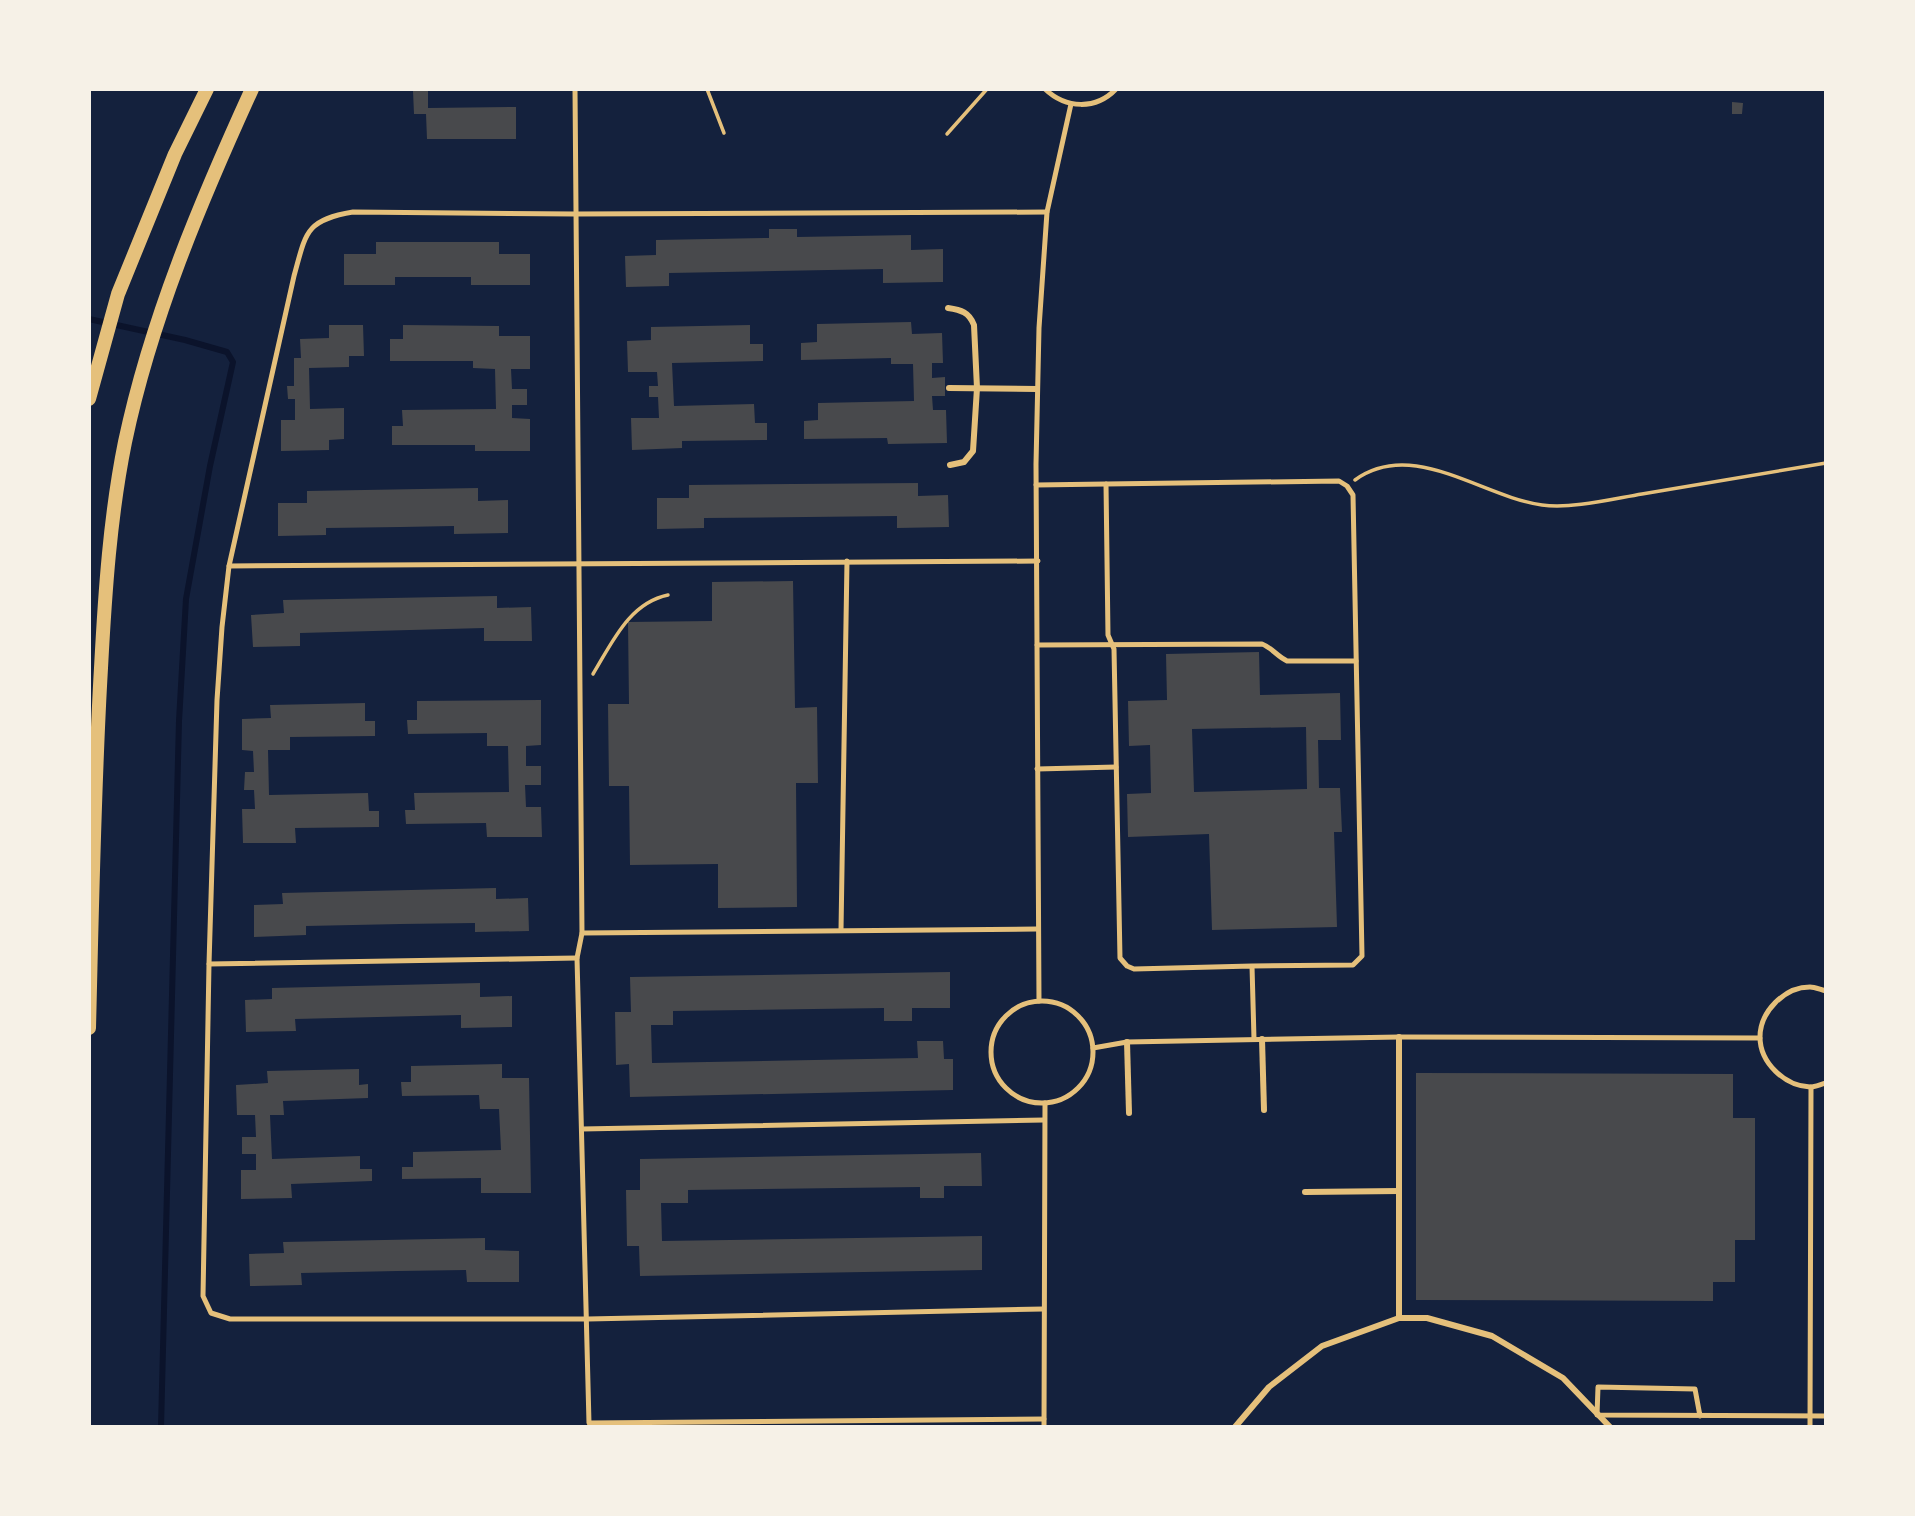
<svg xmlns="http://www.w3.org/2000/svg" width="1915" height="1516" font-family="'Titillium Web',sans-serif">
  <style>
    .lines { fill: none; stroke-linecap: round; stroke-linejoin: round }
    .stream { stroke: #0b132b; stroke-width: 6 }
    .building { fill: #48494c; fill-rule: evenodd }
    .path { stroke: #e5c07b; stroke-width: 3.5 }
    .service { stroke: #e5c07b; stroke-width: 5 }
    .pedestrian { stroke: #e5c07b; stroke-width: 6 }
    .secondary { stroke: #e5c07b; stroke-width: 14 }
  </style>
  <rect width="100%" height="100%" fill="#14213d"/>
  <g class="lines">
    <path class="stream" d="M89,319L185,340L227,352L233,362L210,466L186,599L179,721L161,1427"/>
  </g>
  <g class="building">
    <path d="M413,91H428V108L516,107V139H427L426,114H414Z"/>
    <path d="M1732,102L1743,103L1742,114H1732Z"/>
    <path d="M769,229H797V237L911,235V250L943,249V282L883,283V269L669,273V286L626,287L625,256L656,255V240L769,238Z"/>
    <path d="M376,242H499V254H530V285H471V277H395V285H344V254H376Z"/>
    <path d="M911,322L912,334L942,333L943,363H932V378L945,377V396H932L933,410H946L947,443L888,444L887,438L804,439V421L818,420V403L914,401L913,364H891V358L801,360V343L817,342V324Z"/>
    <path d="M329,325H363L364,356H349V367L309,368L310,409L344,408V439L329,440V450L281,451V420H295V399H288L287,386H294V358H301L300,339L329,338Z"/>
    <path d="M403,325L499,326V336H530V369H511L512,389H527V405H512V418L530,419V451H475V445H392V426H403L402,410L496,409L495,369L473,368V361H390V339H403Z"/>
    <path d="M750,325V344H763V361L672,363L674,406L754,404L755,423H767V440L682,441V448L632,450L631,418H659L658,397H649V386H658L657,372H628L627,341L651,340V327Z"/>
    <path d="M918,483V496L948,495L949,527L897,528V516L704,518V528L657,529V498H689V485Z"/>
    <path d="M478,488V501L508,500V533L454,534V526L401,527L326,528V535L278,536V503H307V491Z"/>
    <path d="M793,581L795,708L817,707L818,783H796L797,907L718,908V864L630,865L629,786H609L608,704H629L628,622L712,621V582Z"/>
    <path d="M497,596V608L531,607L532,641H484V628L300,633V646L253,647L251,615L284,613L283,600Z"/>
    <path d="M1259,652L1260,695L1340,693L1341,740H1318L1319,788H1340L1342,832H1334L1337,927L1212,930L1209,834L1128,837L1127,794L1151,793L1150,745L1129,746L1128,701L1167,700L1166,654ZM1306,727L1307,789L1194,792L1192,729Z"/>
    <path d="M541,700V745L526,746V766H541V785H525L526,807H541L542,837H487L486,823L406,824L405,810H415L414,793L509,792L508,746H487V733L408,734L407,720H417V701Z"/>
    <path d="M365,703V721H375V736L290,737V750H268L269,795L368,793L369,811H379V827L295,828L296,843H243L242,809H255L254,790H244L245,772H254L253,751L242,750V719L271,718L270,705Z"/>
    <path d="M496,888V899L528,898L529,931L475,932V923L401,924L306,926V935L254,937V905L283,904L282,893Z"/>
    <path d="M950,972V1008H912V1021H884V1008L673,1011V1025H651L652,1063L918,1058L917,1041H943L944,1059H953V1090L630,1097L629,1064L616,1065L615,1012H631L630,977Z"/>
    <path d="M480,983V997L512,996V1027L461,1028V1015L295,1019L296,1031L246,1032L245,1000L272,999V988Z"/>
    <path d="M502,1064V1078H529L531,1193H481V1178L402,1179V1167H413V1152L501,1150L499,1109H480L479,1095L402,1096L401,1082H411V1066Z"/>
    <path d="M359,1069V1085L368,1084V1098L283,1101L284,1115H270L272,1159L360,1156V1169H372V1181L291,1184L292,1198L241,1199V1170H256V1154H242V1137H256L255,1115H237L236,1085L268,1083L267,1071Z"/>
    <path d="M1416,1073L1733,1074V1118H1755V1240H1735V1282H1713V1301L1416,1300Z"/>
    <path d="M981,1153L982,1186H944V1198H920V1187L688,1190V1203H661L662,1241L982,1236V1270L640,1276L639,1246H627L626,1190H640V1159Z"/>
    <path d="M485,1238V1250L519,1251V1282H467L466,1270L398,1271L301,1273L302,1285L250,1286L249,1254L284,1253L283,1242Z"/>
  </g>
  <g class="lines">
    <g class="path">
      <path d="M707,89L724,133"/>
      <path d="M947,134L987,89"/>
      <path d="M1355,480C1413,438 1482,497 1542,505C1572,509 1612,499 1642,494C1703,484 1764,473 1826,463"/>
      <path d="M593,674C612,643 629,603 668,595"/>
    </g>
    <g class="service">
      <path d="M575,89L582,933L577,958L589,1423L1044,1419"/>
      <path d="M1045,89C1066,109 1096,110 1116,89"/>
      <path d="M1036,485L1106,484"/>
      <path d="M229,566L1038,561"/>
      <path d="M1037,645L1262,644C1272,648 1277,656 1287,661H1356"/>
      <path d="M1037,769L1116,767"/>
      <path d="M841,930L847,561"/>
      <path d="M582,933L1037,929"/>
      <path d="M209,964L577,958"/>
      <path d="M1252,966L1353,965L1362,956L1353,495L1347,486L1339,481L1106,484L1108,635L1114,649L1120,958L1127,966L1134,969L1252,966L1254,1039"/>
      <path d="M1826,991C1821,990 1815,987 1810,987C1784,987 1760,1012 1760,1037C1760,1063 1785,1086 1810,1087C1815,1087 1821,1084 1826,1083"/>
      <path d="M1039,1001L1036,464L1039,328L1047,212L1071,104"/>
      <circle cx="1042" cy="1052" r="51"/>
      <path d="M1093,1048L1127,1042L1399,1037L1760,1038"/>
      <path d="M582,1129L1044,1120"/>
      <path d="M1043,1309L588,1319H230L211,1313L203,1296L209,964L217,700L222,627L229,566L294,276C306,233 305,220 353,212L575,214L1047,212"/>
      <path d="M1700,1416L1695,1389L1598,1387L1597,1415L1826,1416"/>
      <path d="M1044,1427L1045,1103"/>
      <path d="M1810,1427L1811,1087"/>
    </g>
    <g class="pedestrian">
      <path d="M948,308C961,310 969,312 974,325L977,388L973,451L964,462L950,465"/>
      <path d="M949,388L1037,389"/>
      <path d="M1262,1039L1264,1110"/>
      <path d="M1127,1042L1129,1113"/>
      <path d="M1305,1192L1399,1191"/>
      <path d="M1399,1318H1427L1492,1336L1563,1378L1610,1427"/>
      <path d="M649,1423V1427"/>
      <path d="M1235,1427L1269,1387L1322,1346L1399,1318V1037"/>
    </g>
    <g class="secondary">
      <path d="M89,399L118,294L175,154L207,89"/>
      <path d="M89,1028C92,908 94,788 101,668C105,593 110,516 125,442C151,319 200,203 252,89"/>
    </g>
  </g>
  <rect width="1915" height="1516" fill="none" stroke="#f6f1e7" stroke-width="182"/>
</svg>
